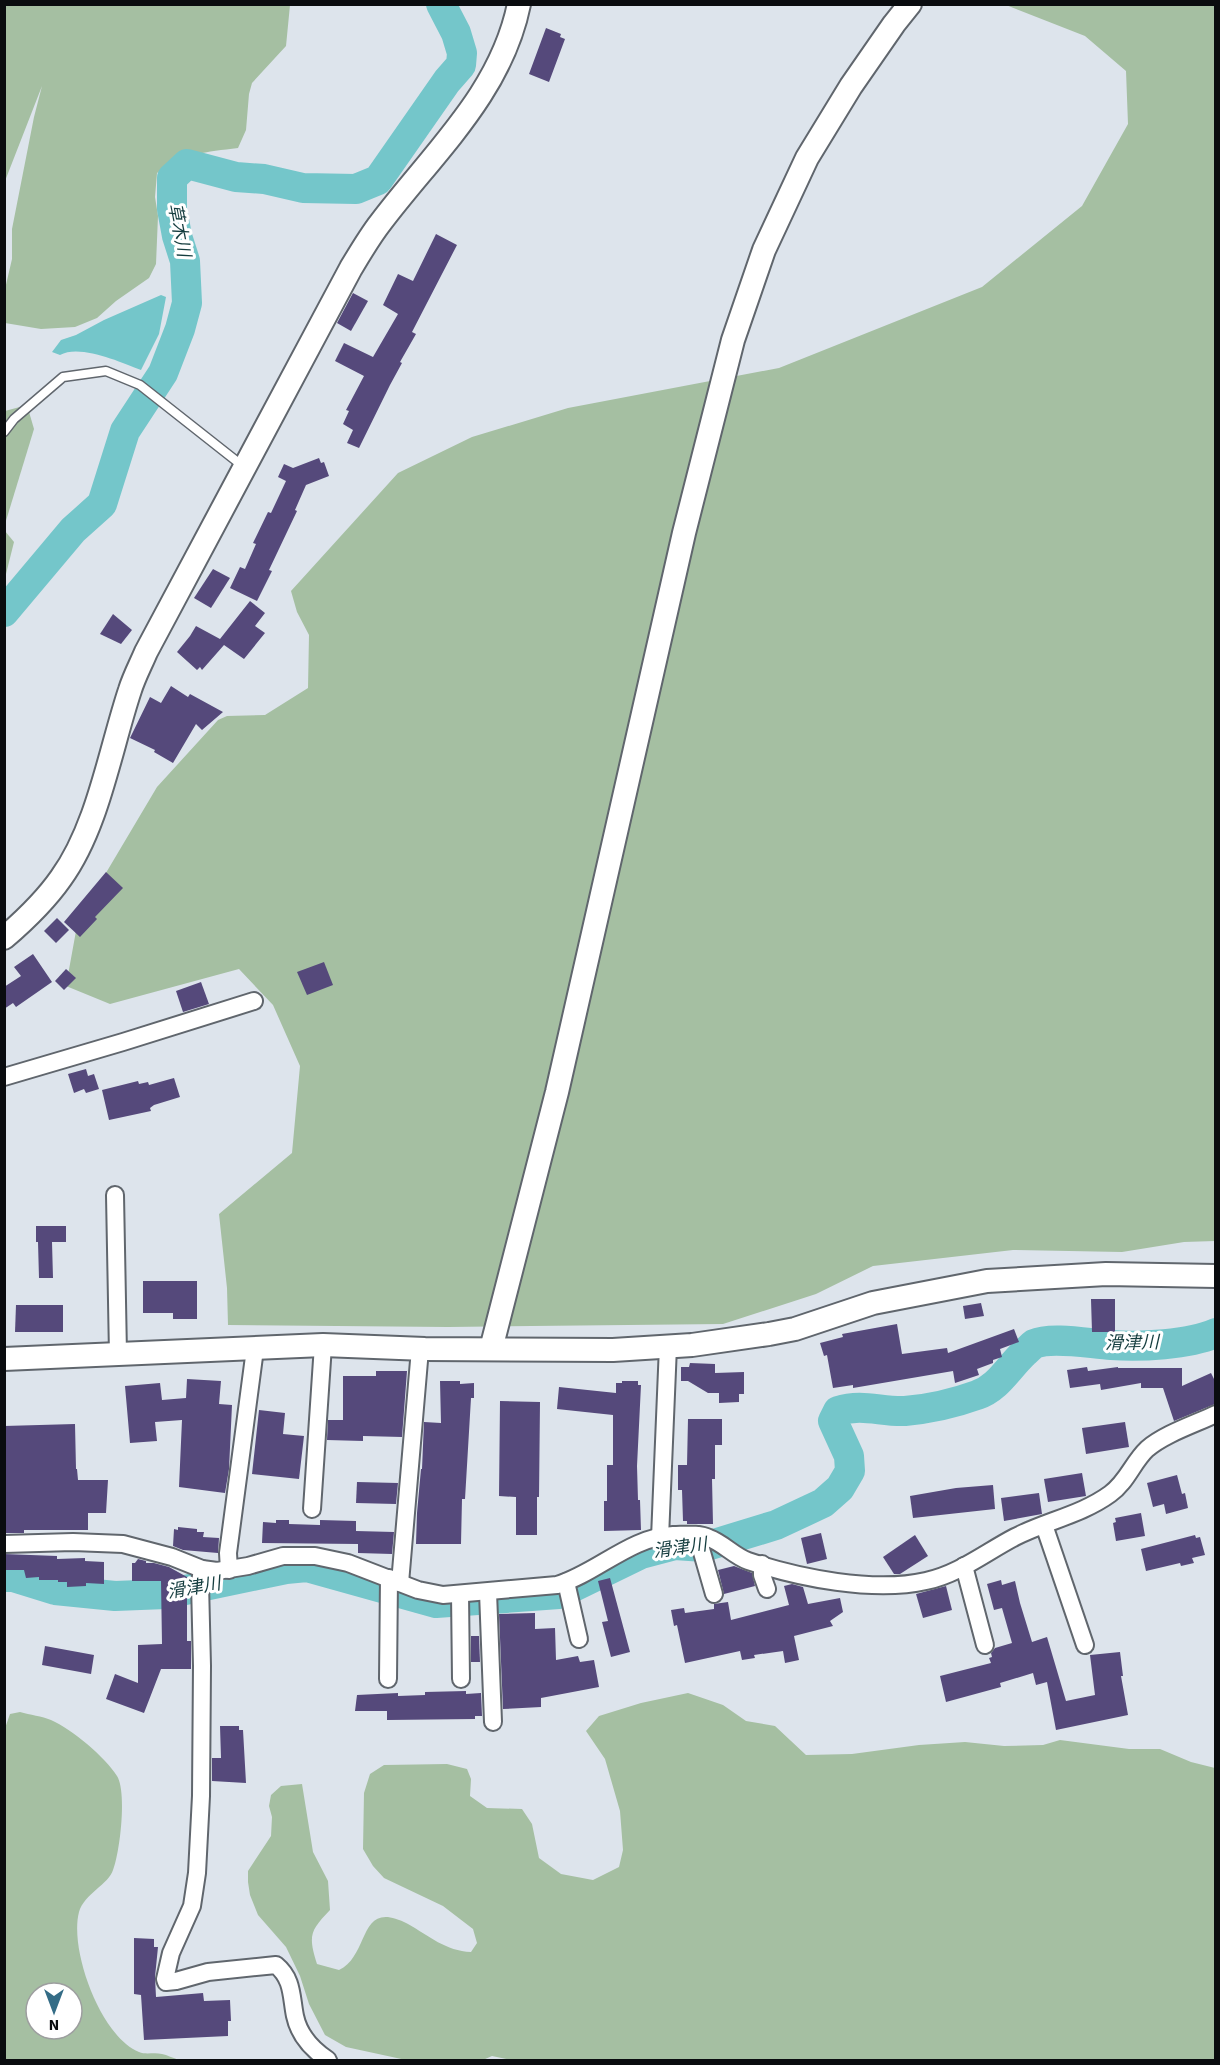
<svg xmlns="http://www.w3.org/2000/svg" width="1220" height="2065" font-family="'Source Sans 3','Noto Sans JP',sans-serif">
  <style>
    .green { fill: #a5bfa2; fill-rule: evenodd }
    .water { fill: #74c6ca }
    .lines { fill: none; stroke-linecap: round; stroke-linejoin: round }
    .river { stroke: #74c6ca; stroke-width: 30 }
    .building { fill: #55497b }
    .lane-casing { stroke: #60666d; stroke-width: 11 }
    .street-casing { stroke: #60666d; stroke-width: 20 }
    .secondary-casing { stroke: #60666d; stroke-width: 26 }
    .lane { stroke: #fff; stroke-width: 8 }
    .street { stroke: #fff; stroke-width: 16 }
    .secondary { stroke: #fff; stroke-width: 22 }
    .labels { text-anchor: middle; dominant-baseline: central; stroke-width: 6; stroke-linejoin: round; paint-order: stroke }
    .water-label { font-size: 18px; font-style: italic; fill: #153d3f; stroke: #fff }
  </style>
  <rect width="100%" height="100%" fill="#dde4ec"/>
  <g class="green">
    <path d="M4,5H290L286,46L252,83L249,94L246,130L238,148C206,152 184,153 157,173L155,197L158,216L156,264L149,278L116,301L97,318L75,327L41,329L5,323V289L12,259V229L34,117L42,86L5,181Z"/>
    <path d="M1006,5H1215V1241L1184,1242L1122,1252L1013,1250L873,1266L816,1294L723,1324L448,1327L228,1325L227,1288L219,1214L292,1153L300,1066L273,1005L239,969L110,1004L66,986L78,920L157,787L218,720L227,716L265,715L308,688L309,635L297,612L291,591L398,473L472,437L568,408L779,368L982,287L1082,206L1128,124L1126,71L1085,36Z"/>
    <path d="M27,405L34,429L5,524V411Z"/>
    <path d="M5,531L14,542L5,578Z"/>
    <path d="M688,1693L723,1705L746,1721L775,1726L806,1755L852,1754L919,1745L965,1742L1004,1746L1043,1745L1060,1740L1129,1749H1160L1191,1762L1215,1768V2060H511L492,2056L483,2060H406L346,2047L325,2035L309,2004L300,1976L286,1947L258,1915L250,1895L248,1882V1871L271,1836L272,1817L269,1806L271,1795L281,1786L302,1784L313,1852L328,1881L330,1910C310,1931 308,1935 317,1964L339,1970C371,1955 357,1897 408,1924C429,1936 446,1951 471,1952L477,1943L473,1929L443,1906L384,1878L373,1866L363,1849L364,1793L370,1774L384,1765L447,1764L467,1769L471,1779L470,1796L487,1808L522,1809L532,1824L539,1858L561,1874L593,1880L619,1867L623,1850L620,1811L605,1759L586,1731L599,1716L641,1703Z"/>
    <path d="M20,1712C30,1715 42,1716 51,1720C72,1729 105,1757 117,1776C127,1792 120,1852 113,1870C109,1884 84,1894 79,1912C69,1950 101,2037 139,2052C146,2055 154,2052 162,2054C167,2055 173,2058 179,2060H5L4,1731L10,1714ZM36,1993H72V2029H36Z"/>
  </g>
  <path class="water" d="M161,295L166,297L159,334L141,370C120,362 80,344 60,355L52,352L61,340L76,335L104,320Z"/>
  <g class="lines">
    <g class="river">
      <path d="M4,612L73,530L102,504L125,431L163,373L180,329L187,303L185,261L177,236L172,209V178L187,164L236,177L264,179L303,188L356,189L378,180L447,81L461,65L462,53L456,33L441,4"/>
      <path d="M4,1577H13L55,1590L115,1596L166,1594L286,1569L307,1567L436,1603L559,1594L641,1554L675,1545L704,1547L776,1525L823,1503L840,1488L850,1471L849,1456L833,1421L838,1411C863,1403 880,1412 905,1411C928,1409 955,1403 977,1395C998,1388 1008,1368 1024,1353C1027,1351 1031,1346 1034,1344C1052,1336 1091,1344 1111,1345C1140,1347 1189,1345 1216,1333"/>
    </g>
  </g>
  <g class="building">
    <path d="M546,28L561,34L560,37L565,39L549,82L529,74Z"/>
    <path d="M436,234L457,245L412,332L416,334L400,362L402,363L390,385L359,448L347,443L353,430L343,424L349,411L346,410L364,376L335,361L344,343L373,357L398,314L383,305L398,274L413,281Z"/>
    <path d="M353,293L368,301L351,331L337,323Z"/>
    <path d="M319,458L321,463L324,462L329,476L306,485L295,510L297,511L269,570L272,571L257,601L230,588L240,567L245,569L256,544L253,543L268,512L271,513L286,481L278,477L284,464L293,468Z"/>
    <path d="M213,569L230,578L211,608L194,598Z"/>
    <path d="M250,601L265,613L255,626L265,633L244,659L224,645L202,670L200,667L197,670L177,652L190,636L196,626L220,639Z"/>
    <path d="M113,614L132,630L121,644L100,634Z"/>
    <path d="M171,686L188,697L190,694L223,712L202,730L196,724L173,763L154,752L155,750L130,738L150,697L161,703Z"/>
    <path d="M106,872L123,888L95,917L97,919L80,937L64,922Z"/>
    <path d="M57,918L69,930L56,943L44,931Z"/>
    <path d="M33,954L52,982L16,1007L13,1003L4,1009V987L21,976L14,967Z"/>
    <path d="M324,962L333,985L307,995L297,972Z"/>
    <path d="M66,969L76,978L64,990L55,981Z"/>
    <path d="M201,982L209,1004L183,1012L176,991Z"/>
    <path d="M86,1069L88,1076L94,1074L99,1089L86,1093L84,1089L74,1093L68,1074Z"/>
    <path d="M174,1078L180,1097L154,1105L150,1108L151,1111L109,1120L102,1090L138,1081L139,1084L148,1082L149,1085Z"/>
    <path d="M36,1226H66V1242H52L53,1278H39L38,1242H36Z"/>
    <path d="M143,1281H197V1319H173V1313H143Z"/>
    <path d="M1091,1299H1115V1332H1092Z"/>
    <path d="M981,1303L984,1316L965,1319L963,1306Z"/>
    <path d="M16,1305H63V1332H15Z"/>
    <path d="M897,1324L902,1354L947,1348L948,1353L1014,1329L1019,1342L1000,1349L1002,1357L993,1360V1363L977,1369L979,1375L955,1383L953,1371L853,1388V1385L833,1388L827,1355L824,1356L820,1343L843,1337L842,1334Z"/>
    <path d="M690,1363L715,1364V1373L744,1372V1394H739V1402L719,1403V1393H708L688,1381H681V1367H689Z"/>
    <path d="M1087,1367L1088,1371L1118,1367V1368H1182V1386L1211,1373L1215,1381V1404L1174,1421L1163,1388H1141V1383L1101,1390L1100,1384L1070,1388L1067,1370Z"/>
    <path d="M376,1371H407L402,1437L363,1436V1441L327,1440L328,1420H343V1376H376Z"/>
    <path d="M187,1379L221,1381L219,1404L232,1405L229,1469L225,1493L179,1487L182,1420L155,1422L157,1441L130,1443L125,1386L160,1383L162,1400L186,1398Z"/>
    <path d="M440,1381H460V1384L474,1383V1398H471L465,1499H462L461,1544H416L417,1513L421,1469H422L424,1422L441,1423Z"/>
    <path d="M622,1381H638V1385H641L637,1466L638,1500H640L641,1530L604,1531V1501H607V1465H613V1415L557,1409L559,1387L616,1393V1383H622Z"/>
    <path d="M500,1401L540,1402L539,1497H537V1535H516V1497L499,1496Z"/>
    <path d="M259,1410L285,1413L283,1434L304,1436L299,1479L252,1474Z"/>
    <path d="M688,1419H722V1445H715V1479H712L713,1524H687V1521H683L682,1490H678V1465H687Z"/>
    <path d="M1125,1422L1129,1447L1086,1454L1082,1428Z"/>
    <path d="M75,1424L76,1469H77L78,1480H108L106,1513H88V1530H24V1533H4V1426Z"/>
    <path d="M1082,1473L1086,1496L1048,1502L1044,1479Z"/>
    <path d="M1177,1475L1182,1494L1185,1493L1188,1508L1166,1514L1164,1504L1153,1507L1147,1483Z"/>
    <path d="M357,1482L398,1483L396,1504L356,1503Z"/>
    <path d="M993,1485L995,1509L913,1518L910,1496L956,1488Z"/>
    <path d="M1039,1493L1042,1514L1004,1521L1001,1498Z"/>
    <path d="M1141,1513L1145,1536L1116,1541L1113,1523L1116,1522L1115,1518Z"/>
    <path d="M276,1520H289V1524L320,1525V1520L356,1521V1531L394,1532L392,1554L358,1553V1544L262,1543L263,1522L276,1523Z"/>
    <path d="M178,1527L197,1529V1532H204L203,1537L219,1538L218,1553L183,1550L173,1546L174,1529L178,1530Z"/>
    <path d="M821,1533L827,1559L807,1564L801,1538Z"/>
    <path d="M915,1535L928,1556L900,1574H894L883,1557Z"/>
    <path d="M1195,1535L1196,1538L1200,1537L1205,1555L1192,1558L1194,1563L1181,1566L1180,1563L1146,1571L1141,1549Z"/>
    <path d="M4,1554L57,1556V1559L85,1558V1561L104,1562V1584L86,1583V1586L67,1587V1582H58V1580H39V1577L26,1578L24,1570H4Z"/>
    <path d="M138,1559L146,1561V1563H154L169,1567L187,1577V1641H191V1669H161L144,1713L106,1699L115,1674L138,1683V1645L162,1644L161,1581H132V1563H135Z"/>
    <path d="M734,1566L752,1573L755,1586L724,1594L718,1570Z"/>
    <path d="M610,1578L630,1652L611,1657L602,1622L608,1621L598,1581Z"/>
    <path d="M1001,1580L1002,1585L1015,1581L1020,1603L1032,1642L1047,1637L1066,1701L1095,1695L1090,1655L1120,1652L1123,1676H1121L1128,1715L1056,1730L1047,1682L1036,1685L1033,1673L1000,1683L1001,1687L946,1702L940,1676L991,1663L989,1658L992,1657L991,1653L995,1648L1012,1643L1002,1608L994,1610L987,1584Z"/>
    <path d="M792,1584L803,1587L808,1604L840,1598L843,1612L830,1621L833,1626L794,1636L799,1660L785,1663L783,1651L754,1655L755,1658L742,1660L740,1651L685,1663L677,1625L674,1626L671,1610L684,1608L685,1613L714,1609V1604L728,1602L731,1620L789,1605L784,1586Z"/>
    <path d="M946,1586L952,1610L923,1618L916,1594Z"/>
    <path d="M535,1613V1629L555,1628L556,1660L578,1656L580,1662L594,1660L599,1687L541,1698V1707L503,1709L499,1614Z"/>
    <path d="M471,1636H479L480,1662H471Z"/>
    <path d="M45,1646L94,1655L91,1674L42,1665Z"/>
    <path d="M466,1691V1694L481,1693L482,1716H475V1719L387,1720V1711H355L357,1695L398,1693V1696L425,1695V1692Z"/>
    <path d="M220,1726H239V1730H243L246,1783L212,1781V1758H221Z"/>
    <path d="M134,1938L154,1939V1947H158L155,1977L156,1997L203,1993L204,2001L230,2000L231,2021H228V2036L144,2040L141,1995L134,1994Z"/>
  </g>
  <g class="lines">
    <defs>
      <path id="lane" d="M4,432L14,419L63,377L106,371L140,385L244,467"/>
      <g id="street">
        <path d="M4,1077L123,1042L254,1001"/>
        <path d="M115,1195L118,1354"/>
        <path d="M312,1509L323,1345"/>
        <path d="M1044,1525L1085,1645"/>
        <path d="M697,1535L714,1594"/>
        <path d="M660,1538L668,1346"/>
        <path d="M4,1544L73,1542L123,1544L172,1557L202,1569L217,1571L248,1566L283,1556H315L348,1563L418,1590L443,1595L557,1585C597,1573 630,1537 673,1535C684,1535 699,1533 709,1538C723,1543 734,1556 748,1561C799,1578 874,1593 926,1581C959,1574 986,1552 1015,1537C1046,1521 1081,1515 1110,1494C1127,1482 1133,1462 1147,1449C1164,1434 1195,1424 1216,1414"/>
        <path d="M762,1564V1575L767,1589"/>
        <path d="M964,1566L985,1645"/>
        <path d="M202,1569L200,1583L202,1666L201,1796L197,1873L192,1906L171,1953L165,1979L166,1982L176,1981L208,1972L276,1965C293,1979 291,1996 295,2016C299,2035 313,2050 328,2060"/>
        <path d="M229,1570L228,1553L255,1349"/>
        <path d="M566,1582L579,1639"/>
        <path d="M400,1583L420,1349"/>
        <path d="M488,1592L493,1722"/>
        <path d="M460,1594L461,1679"/>
        <path d="M388,1679L389,1578"/>
      </g>
      <g id="secondary">
        <path d="M4,938C25,920 45,901 61,878C98,827 110,750 130,690C134,677 141,664 146,652L351,268C360,253 370,236 381,222C433,153 501,93 519,4"/>
        <path d="M491,1349L557,1092L684,533L733,340L764,250L807,158L851,86L894,24L910,4"/>
        <path d="M4,1359L323,1345L425,1349L613,1350L692,1345L769,1334L795,1329L873,1303L987,1281L1106,1274L1216,1276"/>
      </g>
    </defs>
    <use href="#lane" class="lane-casing"/>
    <use href="#street" class="street-casing"/>
    <use href="#secondary" class="secondary-casing"/>
    <use href="#lane" class="lane"/>
    <use href="#street" class="street"/>
    <use href="#secondary" class="secondary"/>
  </g>
  <g class="labels">
    <g class="water-label">
      <text transform="translate(179 230) rotate(79)">草木川</text>
      <text transform="translate(1132 1343) rotate(-1)">滑津川</text>
      <text transform="translate(680 1548) rotate(-8)">滑津川</text>
      <text transform="translate(194 1588) rotate(-10)">滑津川</text>
    </g>
  </g>
  <rect width="1220" height="2065" fill="none" stroke="#0a0c0f" stroke-width="12"/>
  <g transform="translate(54 2011) rotate(180)"><circle r="28" fill="#ffffff" stroke="#9d9e9f" stroke-width="1.5"/>
  <path d="M0-4.5L10 22L0 15L-10 22Z" fill="#346c86"/>
  <text y="-9" font-size="16" font-weight="bold" text-anchor="middle" fill="#0a0c0f">N</text>
  </g>
</svg>
